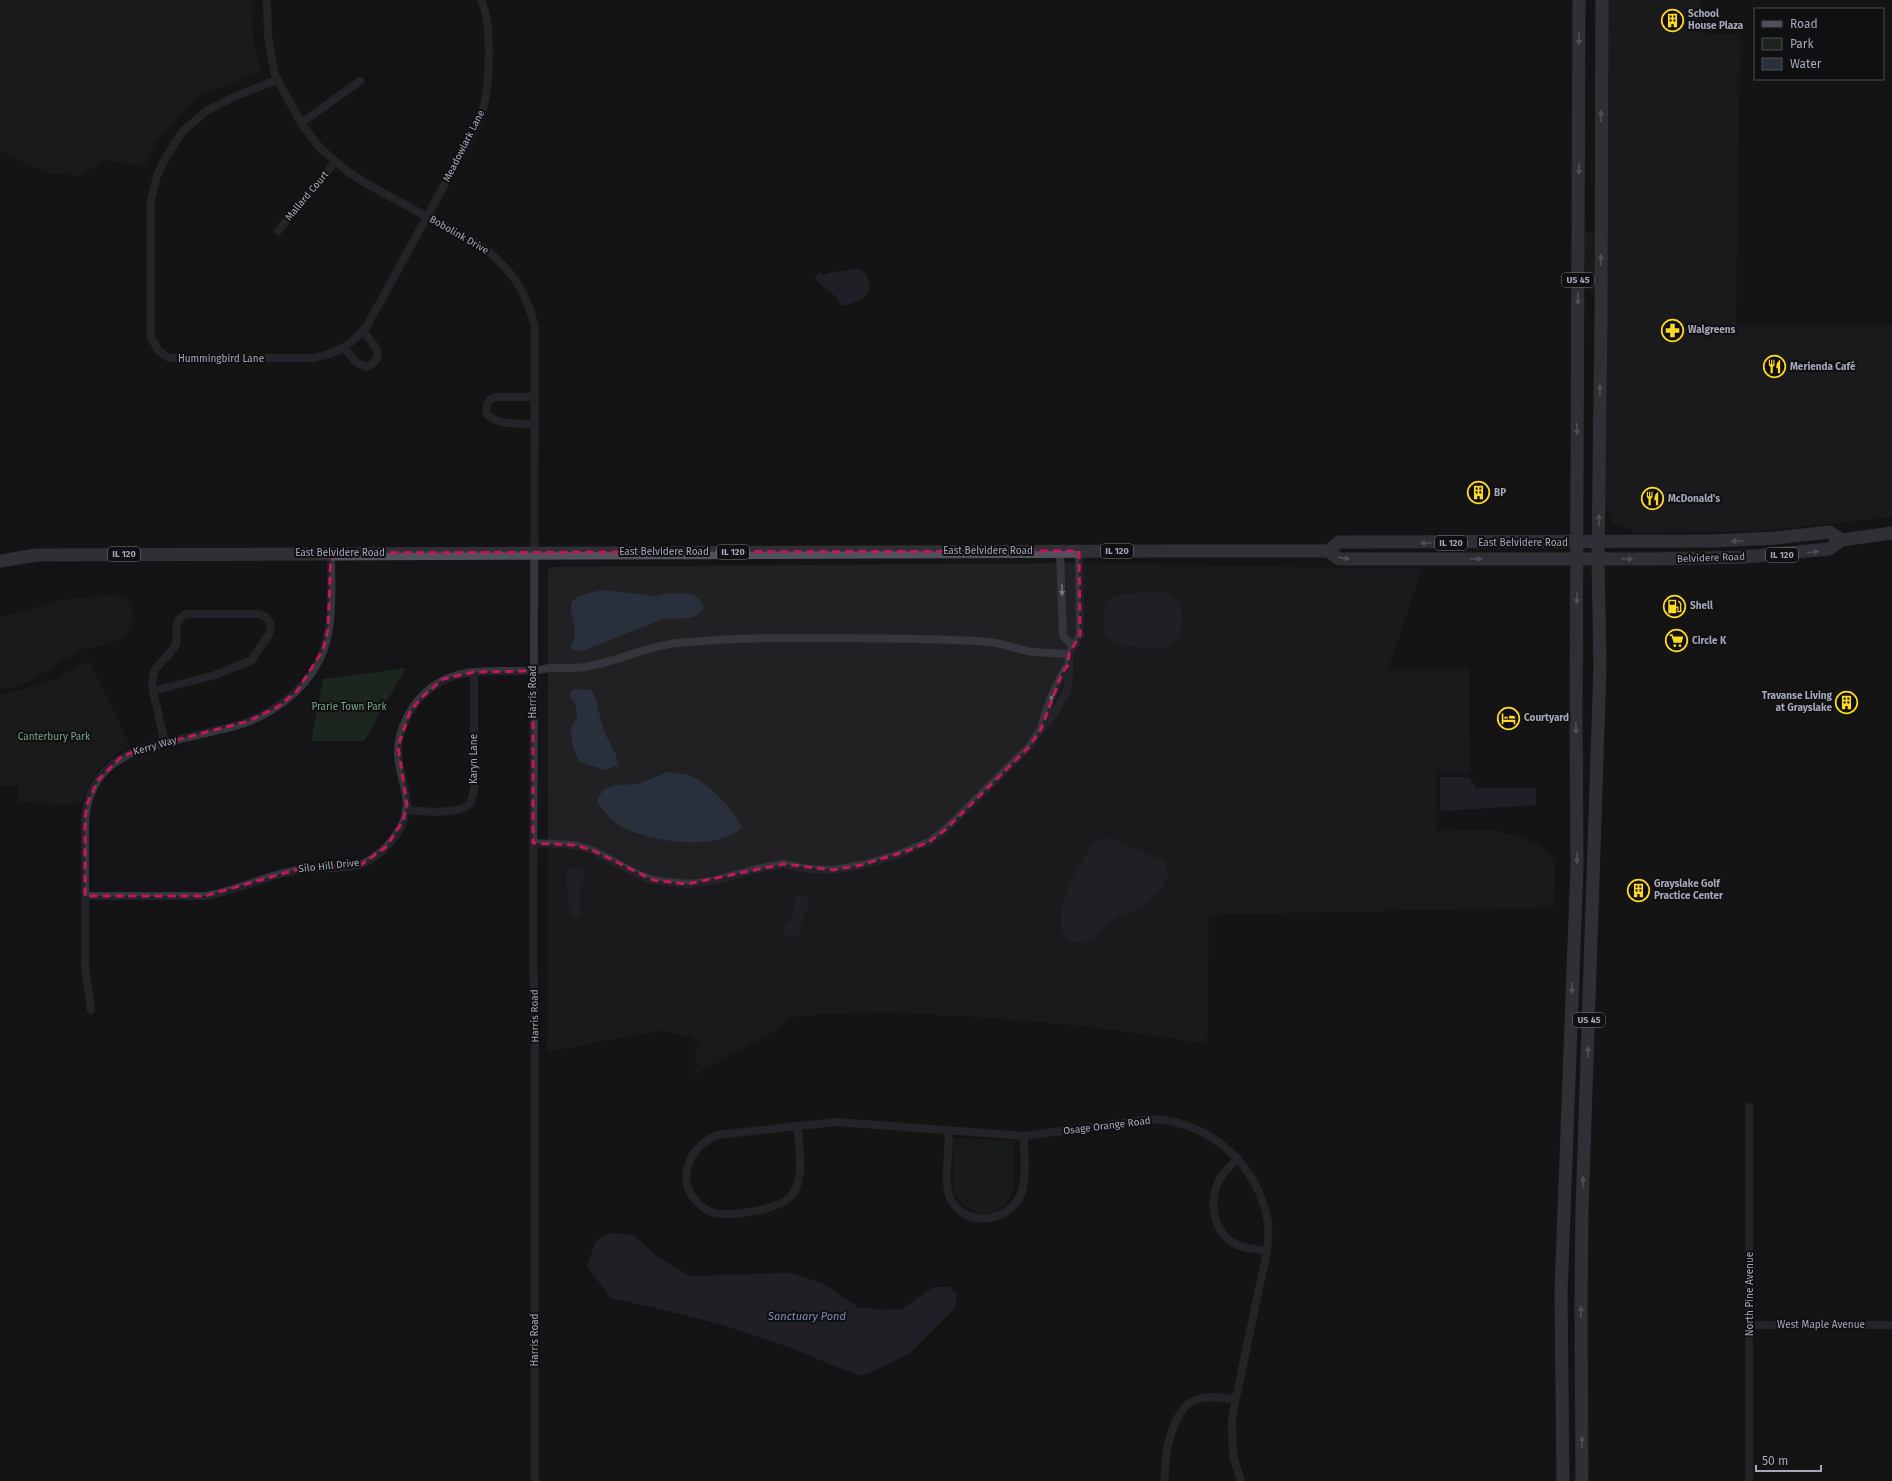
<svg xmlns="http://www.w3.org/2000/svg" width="1892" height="1481" font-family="'Fira Sans',sans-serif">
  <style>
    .built { fill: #212023 }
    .green { fill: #1c251e }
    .water { fill: #29303b }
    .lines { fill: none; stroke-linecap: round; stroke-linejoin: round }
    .minor { stroke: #35353c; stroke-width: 8 }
    .primary { stroke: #51515b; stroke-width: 13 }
    .oneway { fill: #9497a5 }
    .oneway2 { fill: #737480 }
    .marked { fill: none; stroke: #c2185b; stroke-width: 3; stroke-dasharray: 8 5; stroke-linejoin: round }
    .labels { text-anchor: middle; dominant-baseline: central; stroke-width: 4; stroke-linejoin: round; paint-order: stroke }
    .shield { fill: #100f11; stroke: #787a86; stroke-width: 1 }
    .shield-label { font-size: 9px; font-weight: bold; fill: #a5a8b8 }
    .poi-label { font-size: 10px; font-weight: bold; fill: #a5a8b8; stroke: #100f11; text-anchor: start }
    .street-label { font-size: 10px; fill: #a5a8b8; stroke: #100f11 }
    .park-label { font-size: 10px; fill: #7aa484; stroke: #100f11 }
    .water-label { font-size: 11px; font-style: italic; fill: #798fb6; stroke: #100f11 }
  </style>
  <rect width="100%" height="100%" fill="#151416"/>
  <g class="built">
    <path d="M1606,0H1701V33L1740,34L1736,325H1892V517L1758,531L1638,533L1613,523L1605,509Z"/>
    <path d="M1072,563L1422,569L1388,669H1469L1470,773H1437L1436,831L1495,830L1535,842L1555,862L1554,907L1209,915L1207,1043L1075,1025L978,1017L883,1012L811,1015L739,1022L641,1034L547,1052L548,567Z"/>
  </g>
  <g class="green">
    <path d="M0,0H252L253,37L261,72L197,96L157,140L145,166L105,160L80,176L47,173L0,150Z"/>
    <path d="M1594,231V290H1586L1584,254L1585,232Z"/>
    <path d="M118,595L131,602L132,624L126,636L104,645L79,650L28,683L15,687L0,689V617L67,599Z"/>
    <path d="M89,660L130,746C103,761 91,773 81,803L65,804L18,802V786H0V694L17,691L56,679Z"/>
    <path d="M406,668L364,741H311L323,679Z"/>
    <path d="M911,865L909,873V879C916,881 925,881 931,884C934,886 937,890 940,893C962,910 970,924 950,947L919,951L891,941L871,938L856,940L822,986L772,1033L692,1076L698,1065L694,1055L699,1045L690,1037L671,1033C662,1018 651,999 662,983L681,979L719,990L769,996L784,1001C817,986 820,979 836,948L833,935L823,929C823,924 821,918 822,914C832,885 885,867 911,865Z"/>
    <path d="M953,1138L1015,1141L1014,1190L1007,1204L993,1213H980L962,1205L953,1192Z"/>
  </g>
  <g class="water">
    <path d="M858,268C868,273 871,281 869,292C862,301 851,305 840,305C839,303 838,301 837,299C834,293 821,286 815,278L819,272L823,275C838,269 844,273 858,268Z"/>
    <path d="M602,590L656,596L669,593L693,594L700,600L704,608C696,623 679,616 664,619L579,652L571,648C572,643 574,640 575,636C576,623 568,614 572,601L578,596Z"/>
    <path d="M1134,593C1143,593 1156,591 1165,593C1185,598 1187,628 1174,641C1172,643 1167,647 1164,648C1154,650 1125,647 1115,642C1111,640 1107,636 1103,633L1105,605L1113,596Z"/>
    <path d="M576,689L592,690C598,703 599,717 604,730C608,743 617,751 618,765L606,770L579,762L572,743L571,728L577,717L576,705L570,696L571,691Z"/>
    <path d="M667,772C674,773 685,773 691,776C712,786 731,807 742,827C718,852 650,842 622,827C612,822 603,810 597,801L603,790L614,785L639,784Z"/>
    <path d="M1440,777H1469L1476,788H1536V805L1440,811Z"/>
    <path d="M1111,838L1164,862L1168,876C1162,888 1153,902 1140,908C1134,911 1126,912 1120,916C1101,927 1093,946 1068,942C1047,914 1079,869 1093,842Z"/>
    <path d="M568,867L581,870L586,878C578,891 578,900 582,914L580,916H574L569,911L566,871Z"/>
    <path d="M798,894L807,898C811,910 805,913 801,923C800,927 802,931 800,936L794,937L784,934C782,926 786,925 790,919C795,912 792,901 798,894Z"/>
    <path d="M610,1233L633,1235L657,1256L689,1276L791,1273L824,1284L859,1308L901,1310L933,1287H949L957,1295L955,1308L909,1354L862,1376C831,1366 802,1351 771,1341C719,1322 665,1310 611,1298L587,1266L596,1241Z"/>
  </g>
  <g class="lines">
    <g class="minor">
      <path d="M267,0L268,37L275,75L301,123L320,148L348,172L367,184L481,246C511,268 526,291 535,327L533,956L535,1017V1481"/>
      <path d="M277,80L233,97L206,111L183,131L166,157L157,176L151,199V338L159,351L169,358H313C336,354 352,345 367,326L475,129C478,121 483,113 484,105C490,81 492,22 481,0"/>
      <path d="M301,123L360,81"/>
      <path d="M278,231L335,162"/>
      <path d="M344,348L357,363L366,367C388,358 374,344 363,331"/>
      <path d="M534,424C519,423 497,426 487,414C486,406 486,401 494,397H535"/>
      <path d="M1060,551L1063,636L1073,646"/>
      <path d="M186,614H259L266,617L270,622L271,627L269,634L252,660L215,675L153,691C150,672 156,667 169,654C171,651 175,647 176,644C179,631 171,623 186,614Z"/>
      <path d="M153,691L165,743"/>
      <path d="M1041,728C1045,711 1058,678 1068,665"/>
      <path d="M406,810C421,811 459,816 470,803C472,800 473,794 474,791V672"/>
      <path d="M533,843L574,845L592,850L637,874L653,880L687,884L713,881L756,869L784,864L807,869L833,870L861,865L894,856L929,842L946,829L1029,747L1041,729L1050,719L1067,692L1069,674V654L1080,635L1079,551"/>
      <path d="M85,896H205C237,891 266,875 298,870C316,867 349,870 364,863C384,854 407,828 407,804C406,788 399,771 398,754C397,730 412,702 431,688C459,666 496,672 529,671C536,671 542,669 549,668C561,668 573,669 585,667C617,662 646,646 678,643C733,637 790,638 846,638C893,639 941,638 988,642C1003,643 1018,650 1033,652C1045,653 1057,653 1069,654"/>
      <path d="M91,1010L85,966V819C89,783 105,764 138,750C161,744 183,738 206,733C220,729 236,727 250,721C282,708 312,683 324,649C334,619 331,585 331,553"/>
      <path d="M1749,1107V1481"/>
      <path d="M798,1126L836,1122L1024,1136L1151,1119C1211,1122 1258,1164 1268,1223C1269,1232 1268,1242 1267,1251L1232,1417L1233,1456L1241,1481"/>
      <path d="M798,1126C798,1139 802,1166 799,1178C798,1184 794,1193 790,1197C777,1210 728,1218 711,1212C705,1210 700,1205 696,1201C675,1177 691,1146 717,1135Z"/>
      <path d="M949,1131C949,1145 945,1180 948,1192C958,1229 1010,1226 1022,1191C1027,1175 1024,1153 1024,1136"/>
      <path d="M1238,1159C1231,1165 1223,1172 1219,1180C1208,1203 1213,1233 1237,1245C1246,1249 1258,1249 1267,1251"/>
      <path d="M1750,1325H1892"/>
      <path d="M1165,1481C1163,1458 1172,1406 1198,1399C1209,1395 1223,1398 1235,1399"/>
    </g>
    <g class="primary">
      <path d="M1328,551L1339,542L1713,541L1776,538L1829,532L1842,540"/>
      <path d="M0,561L36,555L1173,551H1328L1339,559H1655L1744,557L1829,549L1842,540L1892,533"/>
      <path d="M1563,1481L1561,1292L1577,866L1576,721L1579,0"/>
      <path d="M1582,1481L1581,1307L1582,1211L1600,666L1598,559L1601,321L1602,0"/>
    </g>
  </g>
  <defs><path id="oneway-solid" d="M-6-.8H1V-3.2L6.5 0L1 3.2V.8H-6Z"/></defs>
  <g class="oneway">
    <use href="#oneway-solid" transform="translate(1579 39) rotate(90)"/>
    <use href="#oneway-solid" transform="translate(1601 116) rotate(-90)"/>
    <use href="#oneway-solid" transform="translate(1579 169) rotate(90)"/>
    <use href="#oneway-solid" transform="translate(1601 260) rotate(-90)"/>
    <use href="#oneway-solid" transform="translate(1578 299) rotate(90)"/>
    <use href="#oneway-solid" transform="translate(1600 390) rotate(-89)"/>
    <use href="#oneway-solid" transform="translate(1577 429) rotate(90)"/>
    <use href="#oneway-solid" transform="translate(1599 520) rotate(-89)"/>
    <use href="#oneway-solid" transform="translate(1737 541) rotate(177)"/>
    <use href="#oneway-solid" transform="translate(1426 543) rotate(-180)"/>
    <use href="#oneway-solid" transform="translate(1813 552) rotate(-7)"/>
    <use href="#oneway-solid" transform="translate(1344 558) rotate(8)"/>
    <use href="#oneway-solid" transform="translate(1476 559)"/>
    <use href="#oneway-solid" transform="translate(1627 559)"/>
    <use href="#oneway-solid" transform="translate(1577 598) rotate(90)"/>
    <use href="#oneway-solid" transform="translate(1576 728) rotate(90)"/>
    <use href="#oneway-solid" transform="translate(1577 858) rotate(90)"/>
    <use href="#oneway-solid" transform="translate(1572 988) rotate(92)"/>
    <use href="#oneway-solid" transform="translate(1588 1052) rotate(-88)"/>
    <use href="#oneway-solid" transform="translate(1583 1182) rotate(-88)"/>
    <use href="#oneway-solid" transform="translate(1581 1312) rotate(-90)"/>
    <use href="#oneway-solid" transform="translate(1582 1442) rotate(-91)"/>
  </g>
  <g class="oneway2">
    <use href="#oneway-solid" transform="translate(1062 590) rotate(88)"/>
    <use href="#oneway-solid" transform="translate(1053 696) rotate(114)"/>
  </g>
  <path d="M0 0H1892V1481H0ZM1079,551L1080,635L1069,654L1068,665L1062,673L1041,729L1029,747L946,829L929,842L907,851L861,865L833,870L784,864L687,884L653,880L592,850L574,845L533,843V671L474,672L443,679L421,698L410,712L398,746L407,805L403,821L386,847L362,864L295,870L205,896H85V819L87,804L98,780L121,757L138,750L249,721L279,706L297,691L323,650L328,629L331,553Z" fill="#151416" fill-opacity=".55" fill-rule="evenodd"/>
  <path class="marked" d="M1079,551L1080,635L1069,654L1068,665L1062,673L1041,729L1029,747L946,829L929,842L907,851L861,865L833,870L784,864L687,884L653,880L592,850L574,845L533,843V671L474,672L443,679L421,698L410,712L398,746L407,805L403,821L386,847L362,864L295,870L205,896H85V819L87,804L98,780L121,757L138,750L249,721L279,706L297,691L323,650L328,629L331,553Z"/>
  <defs>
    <symbol id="building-ring" viewBox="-11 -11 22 22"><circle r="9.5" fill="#100f11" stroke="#ffd924" stroke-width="1.5"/><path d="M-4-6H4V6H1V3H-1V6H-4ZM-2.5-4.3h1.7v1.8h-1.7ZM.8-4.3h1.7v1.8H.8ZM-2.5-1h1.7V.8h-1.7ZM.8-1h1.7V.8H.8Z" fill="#ffd924"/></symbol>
    <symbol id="pharmacy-ring" viewBox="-11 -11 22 22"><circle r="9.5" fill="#100f11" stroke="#ffd924" stroke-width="1.5"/><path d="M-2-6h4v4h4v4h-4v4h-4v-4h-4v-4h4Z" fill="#ffd924"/></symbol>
    <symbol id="restaurant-ring" viewBox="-11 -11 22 22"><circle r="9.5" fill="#100f11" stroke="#ffd924" stroke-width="1.5"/><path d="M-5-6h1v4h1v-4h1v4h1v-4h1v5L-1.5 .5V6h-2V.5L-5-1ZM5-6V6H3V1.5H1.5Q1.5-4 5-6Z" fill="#ffd924"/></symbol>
    <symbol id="fuel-ring" viewBox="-11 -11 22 22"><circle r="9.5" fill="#100f11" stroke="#ffd924" stroke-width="1.5"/><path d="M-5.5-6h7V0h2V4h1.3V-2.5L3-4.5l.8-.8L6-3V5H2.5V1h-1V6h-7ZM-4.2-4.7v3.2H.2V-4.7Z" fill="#ffd924"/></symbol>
    <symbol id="supermarket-ring" viewBox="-11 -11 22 22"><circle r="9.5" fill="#100f11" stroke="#ffd924" stroke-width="1.5"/><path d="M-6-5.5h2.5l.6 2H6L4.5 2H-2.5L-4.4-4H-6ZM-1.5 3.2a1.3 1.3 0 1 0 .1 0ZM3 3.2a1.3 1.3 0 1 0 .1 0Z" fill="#ffd924"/></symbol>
    <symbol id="hotel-ring" viewBox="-11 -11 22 22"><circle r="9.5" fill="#100f11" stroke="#ffd924" stroke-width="1.5"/><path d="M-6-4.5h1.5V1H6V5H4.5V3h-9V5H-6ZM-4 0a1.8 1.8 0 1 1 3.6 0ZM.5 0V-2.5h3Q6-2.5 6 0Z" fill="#ffd924"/></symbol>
  </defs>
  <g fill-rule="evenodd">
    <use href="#building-ring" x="1660" y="8" width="25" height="25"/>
    <use href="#pharmacy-ring" x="1660" y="318" width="25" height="25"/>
    <use href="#restaurant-ring" x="1762" y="354" width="25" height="25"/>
    <use href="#building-ring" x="1466" y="480" width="25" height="25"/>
    <use href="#restaurant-ring" x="1640" y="486" width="25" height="25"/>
    <use href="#fuel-ring" x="1662" y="594" width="25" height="25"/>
    <use href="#supermarket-ring" x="1664" y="628" width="25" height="25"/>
    <use href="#building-ring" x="1834" y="690" width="25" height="25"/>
    <use href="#hotel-ring" x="1496" y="706" width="25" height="25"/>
    <use href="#building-ring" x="1626" y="878" width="25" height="25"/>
  </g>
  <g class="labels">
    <g class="shield">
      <rect x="1562" y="273" width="32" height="14" rx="3"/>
      <rect x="1435" y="536" width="32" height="14" rx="3"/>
      <rect x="1101" y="544" width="32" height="14" rx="3"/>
      <rect x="717" y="545" width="32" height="14" rx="3"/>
      <rect x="108" y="547" width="32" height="14" rx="3"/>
      <rect x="1766" y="548" width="32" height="14" rx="3"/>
      <rect x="1573" y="1013" width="32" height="14" rx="3"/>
    </g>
    <g class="shield-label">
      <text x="1578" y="280">US 45</text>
      <text x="1451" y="543">IL 120</text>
      <text x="1117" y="551">IL 120</text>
      <text x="733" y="552">IL 120</text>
      <text x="124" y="554">IL 120</text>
      <text x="1782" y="555">IL 120</text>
      <text x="1589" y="1020">US 45</text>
    </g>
    <g class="poi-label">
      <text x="1688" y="14">School<tspan x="1688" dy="12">House Plaza</tspan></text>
      <text x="1688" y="330">Walgreens</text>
      <text x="1790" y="367">Merienda Café</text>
      <text x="1494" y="493">BP</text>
      <text x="1668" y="499">McDonald's</text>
      <text x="1690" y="606">Shell</text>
      <text x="1692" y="641">Circle K</text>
      <text x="1832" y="696" text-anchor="end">Travanse Living<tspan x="1832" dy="12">at Grayslake</tspan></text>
      <text x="1524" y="718">Courtyard</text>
      <text x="1654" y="884">Grayslake Golf<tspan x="1654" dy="12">Practice Center</tspan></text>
    </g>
    <g class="street-label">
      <text transform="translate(464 146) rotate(-63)">Meadowlark Lane</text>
      <text transform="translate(307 196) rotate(-50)">Mallard Court</text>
      <text transform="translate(459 235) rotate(30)">Bobolink Drive</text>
      <text x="221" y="359">Hummingbird Lane</text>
      <text x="1523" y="543">East Belvidere Road</text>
      <text x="988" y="551">East Belvidere Road</text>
      <text x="664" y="552">East Belvidere Road</text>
      <text x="340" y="553">East Belvidere Road</text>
      <text transform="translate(1711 558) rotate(-2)">Belvidere Road</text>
      <text transform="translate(533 692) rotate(-90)">Harris Road</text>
      <text transform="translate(155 746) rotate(-16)">Kerry Way</text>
      <text transform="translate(474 759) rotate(-90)">Karyn Lane</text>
      <text transform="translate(329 866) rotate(-6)">Silo Hill Drive</text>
      <text transform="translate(535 1016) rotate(-91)">Harris Road</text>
      <text transform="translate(1107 1126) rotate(-7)">Osage Orange Road</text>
      <text transform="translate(1750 1294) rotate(-90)">North Pine Avenue</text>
      <text x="1821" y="1325">West Maple Avenue</text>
      <text transform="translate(535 1340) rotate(-90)">Harris Road</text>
    </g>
    <g class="park-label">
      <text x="349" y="707">Prarie Town Park</text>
      <text x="54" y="737">Canterbury Park</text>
    </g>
    <g class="water-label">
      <text x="807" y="1316">Sanctuary Pond</text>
    </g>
  </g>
  <rect x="1754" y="8" width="130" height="72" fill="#100f11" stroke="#4c4c54"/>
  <rect x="1762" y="21" width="20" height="6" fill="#51515b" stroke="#4c4c54"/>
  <text x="1790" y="28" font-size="12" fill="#a5a8b8">Road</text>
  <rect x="1762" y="38" width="20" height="12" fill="#1c251e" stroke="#4c4c54"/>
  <text x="1790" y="48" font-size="12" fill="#a5a8b8">Park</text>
  <rect x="1762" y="58" width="20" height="12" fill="#29303b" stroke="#4c4c54"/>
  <text x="1790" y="68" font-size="12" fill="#a5a8b8">Water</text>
  <path d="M1756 1465v6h65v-6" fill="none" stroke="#a5a8b8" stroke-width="2"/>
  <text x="1762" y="1465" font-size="12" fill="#a5a8b8" stroke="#100f11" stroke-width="3" paint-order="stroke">50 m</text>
</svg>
